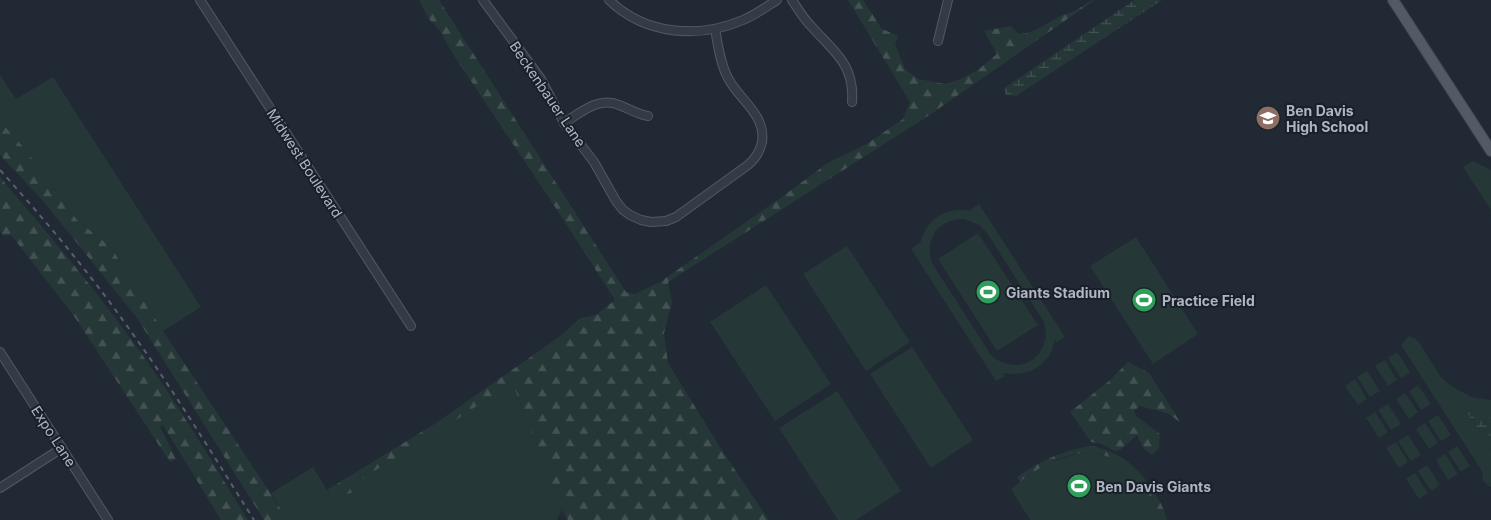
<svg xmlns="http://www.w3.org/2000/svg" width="1491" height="520" font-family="Inter,sans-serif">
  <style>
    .green { fill: #263737; fill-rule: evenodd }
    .forest { fill: url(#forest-firs) }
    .wetland { fill: url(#wetland-marsh) }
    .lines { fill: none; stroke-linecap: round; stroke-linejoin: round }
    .minor-casing { stroke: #525962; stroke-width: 10 }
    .major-casing { stroke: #3e444e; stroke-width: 12 }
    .minor { stroke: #343b45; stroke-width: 8 }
    .major { stroke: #525a65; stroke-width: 10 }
    .rail { stroke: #575f6b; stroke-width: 2; stroke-dasharray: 5 5; stroke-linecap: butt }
    .labels { text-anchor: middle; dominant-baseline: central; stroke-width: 4; stroke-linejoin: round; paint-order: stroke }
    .street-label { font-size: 14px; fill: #afb6c1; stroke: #1a2029 }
    .poi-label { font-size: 14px; font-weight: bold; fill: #afb6c1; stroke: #1a2029; text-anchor: start }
  </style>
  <defs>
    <pattern id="forest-firs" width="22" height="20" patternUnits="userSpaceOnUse" patternTransform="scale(1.25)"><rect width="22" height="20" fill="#263737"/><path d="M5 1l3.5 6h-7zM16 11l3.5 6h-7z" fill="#435252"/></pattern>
    <pattern id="wetland-marsh" width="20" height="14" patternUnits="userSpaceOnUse" patternTransform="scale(1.25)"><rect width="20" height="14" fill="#263737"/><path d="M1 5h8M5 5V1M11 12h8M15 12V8" fill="none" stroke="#435252"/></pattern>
  </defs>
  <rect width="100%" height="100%" fill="#212934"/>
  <g class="green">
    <path d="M0,75L16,99L53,77L201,307L163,331L111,247L77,220L25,149L0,121Z"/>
    <path d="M1473,161L1491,170V210L1463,167Z"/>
    <path d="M979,204L1065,337L1057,342L1055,340C1050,365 1029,378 1003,373L1005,376L996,381L911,249L919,243L920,244C925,220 947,205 972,211L971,209ZM964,219L979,225L987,233L1044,322C1054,356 1018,379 991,355L932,263C924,238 939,219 964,219Z"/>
    <path d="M978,233L1038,325L997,351L938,259Z"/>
    <path d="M1136,237L1198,334L1153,364L1090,266Z"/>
    <path d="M847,246L910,342L866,371L803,274Z"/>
    <path d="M766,285L831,384L775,421L710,322Z"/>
    <path d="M1409,336L1414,338L1419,342L1440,376L1448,384L1471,397L1491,400V418L1464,408L1491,449V487H1490L1482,480L1483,474L1480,468L1401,345Z"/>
    <path d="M912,347L973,440L931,468L870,374Z"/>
    <path d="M1397,352L1410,372L1401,378L1388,358Z"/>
    <path d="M1385,360L1397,380L1388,386L1375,366Z"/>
    <path d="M1367,371L1380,391L1370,397L1357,377Z"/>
    <path d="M1355,379L1367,399L1358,405L1345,386Z"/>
    <path d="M512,382L562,510L557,520H288L271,493L313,467L332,498L355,492L352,485Z"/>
    <path d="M1418,385L1431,404L1421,410L1409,391Z"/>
    <path d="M837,391L901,491L856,520H838L779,428Z"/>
    <path d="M1405,393L1418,412L1409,419L1396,399Z"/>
    <path d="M1388,404L1401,424L1391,430L1378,410Z"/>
    <path d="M1375,412L1388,432L1379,438L1366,418Z"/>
    <path d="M1438,415L1451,435L1441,441L1428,421Z"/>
    <path d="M1425,423L1438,443L1429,449L1416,429Z"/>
    <path d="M1408,435L1421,455L1411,461L1398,441Z"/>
    <path d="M1396,442L1408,462L1399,468L1386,448Z"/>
    <path d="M1457,446L1470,466L1461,472L1448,452Z"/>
    <path d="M1092,452C1103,455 1115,458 1124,465C1142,478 1154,500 1161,520H1030L1011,489C1040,466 1055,457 1092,452Z"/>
    <path d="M1445,454L1458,474L1448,480L1436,460Z"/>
    <path d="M1427,465L1440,485L1431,491L1418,471Z"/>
    <path d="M1415,473L1428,493L1419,499L1406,479Z"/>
  </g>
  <g class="forest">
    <path d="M419,0H439L626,292L635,294L660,282L779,199L829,162L865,145L903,119L910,102L848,0H863L882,29L898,36L895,44L905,69L918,79L945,84L961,79L979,69L997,54L984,31L1011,26L1019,34C1035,34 1049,21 1063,15C1068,13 1073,12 1078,9C1084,6 1088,1 1095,0L928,116L668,282L672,302L664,333L668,363L723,452L769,520H568L562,510L512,382L453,422L352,485L355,492L332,498L327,490L436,423L549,344L564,333L580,318L596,315L615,300L563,219L453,54L440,31L429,19Z"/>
    <path d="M0,121L25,149L77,220L111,247L163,331L288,520H264L137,318L44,202L0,155Z"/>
    <path d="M0,177C46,231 92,285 133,342C175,399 211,460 248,520H221L163,425L160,427L176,459L170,462L74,316L11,235L3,236L0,231Z"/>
    <path d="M1128,362L1149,373L1181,423L1169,414L1140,406L1134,411L1136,416L1160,434L1159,448L1152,455L1144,449L1137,435L1120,450L1115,451L1101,444L1091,442L1070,412L1109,381Z"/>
    <path d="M1093,446C1122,453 1138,467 1154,492C1160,501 1164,509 1167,520H1161C1151,491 1127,457 1094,453C1069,450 1038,467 1020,482L1017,477C1040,461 1065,449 1093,446Z"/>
  </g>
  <g class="wetland">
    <path d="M1134,0H1162L1016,96L1006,95L1004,88Z"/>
    <path d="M1464,408L1491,418V449Z"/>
  </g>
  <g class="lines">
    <defs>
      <g id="minor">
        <path d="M200,0L411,326"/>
        <path d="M483,0L541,79L564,123L594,162L616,201L623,210L630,215L641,220L651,222L666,221L676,217L748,165C755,159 760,151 762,142C766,114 739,100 728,78C720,63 718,45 715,29"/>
        <path d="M609,0C645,35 698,39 743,20C755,15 766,7 777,0"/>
        <path d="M792,0C798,9 803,18 811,26C833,51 855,64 852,102"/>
        <path d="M938,41L948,0"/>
        <path d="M564,123C580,113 599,96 619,105C630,109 636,114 648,116"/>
        <path d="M0,352L108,520"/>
        <path d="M0,488L62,448"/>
      </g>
      <path id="major" d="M1393,0L1491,151"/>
    </defs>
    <use href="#minor" class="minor-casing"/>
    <use href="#major" class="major-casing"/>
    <use href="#minor" class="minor"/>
    <use href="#major" class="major"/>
    <path class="rail" d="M0,170C45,220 88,271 127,326C173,389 213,455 254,520"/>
  </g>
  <defs>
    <symbol id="school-disc" viewBox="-11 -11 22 22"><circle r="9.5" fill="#8d6e63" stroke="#1a2029"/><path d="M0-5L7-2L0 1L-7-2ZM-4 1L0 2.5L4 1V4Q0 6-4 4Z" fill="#fff"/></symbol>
    <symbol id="stadium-disc" viewBox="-11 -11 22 22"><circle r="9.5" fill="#2e9e5b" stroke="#1a2029"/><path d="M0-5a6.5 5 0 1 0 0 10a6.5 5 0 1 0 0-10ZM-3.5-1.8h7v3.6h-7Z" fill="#fff"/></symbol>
  </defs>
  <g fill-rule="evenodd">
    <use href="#school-disc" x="1254" y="104" width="28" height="28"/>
    <use href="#stadium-disc" x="974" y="278" width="28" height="28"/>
    <use href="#stadium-disc" x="1130" y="286" width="28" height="28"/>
    <use href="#stadium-disc" x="1065" y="472" width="28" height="28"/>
  </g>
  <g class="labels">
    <g class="street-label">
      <text transform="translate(548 94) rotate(56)">Beckenbauer Lane</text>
      <text transform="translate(305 163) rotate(57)">Midwest Boulevard</text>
      <text transform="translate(54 436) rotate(57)">Expo Lane</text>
    </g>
    <g class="poi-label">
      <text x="1286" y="110">Ben Davis<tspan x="1286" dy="16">High School</tspan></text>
      <text x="1006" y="292">Giants Stadium</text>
      <text x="1162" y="300">Practice Field</text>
      <text x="1096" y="486">Ben Davis Giants</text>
    </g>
  </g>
</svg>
